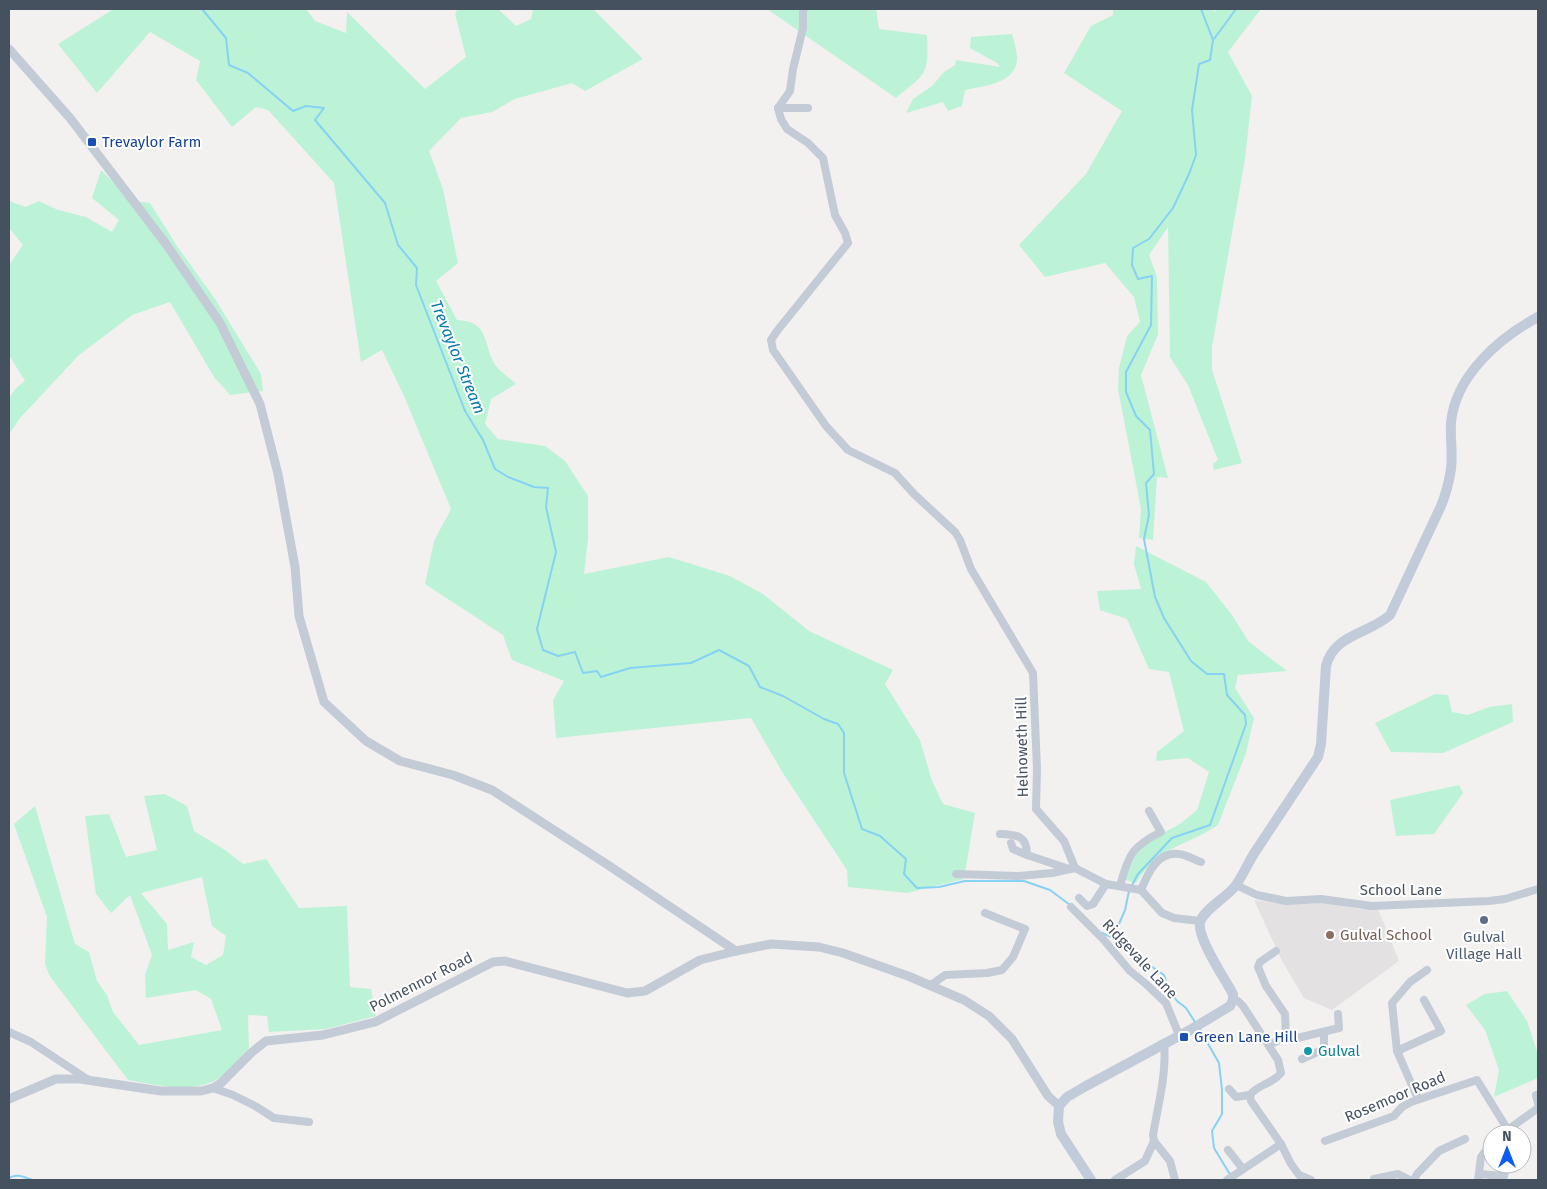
<svg xmlns="http://www.w3.org/2000/svg" width="1547" height="1189" font-family="'Fira Sans',sans-serif">
  <style>
    .education { fill: #e4e1e2 }
    .green { fill: #bcf3d6; fill-rule: evenodd }
    .lines { fill: none; stroke-linecap: round; stroke-linejoin: round }
    .stream { stroke: #86d2f3; stroke-width: 2 }
    .minor { stroke: #c3cbd6; stroke-width: 8 }
    .tertiary { stroke: #c3cbd6; stroke-width: 9 }
    .secondary { stroke: #c2cbda; stroke-width: 10 }
    .transit-dot { fill: #1a4fb4; stroke: #fff; stroke-width: 2 }
    .service-dot { fill: #5c6f8a; stroke: #fff; stroke-width: 2 }
    .education-dot { fill: #8d6e63; stroke: #fff; stroke-width: 2 }
    .culture-dot { fill: #0f9aa8; stroke: #fff; stroke-width: 2 }
    .labels { text-anchor: middle; dominant-baseline: central; stroke-width: 4; stroke-linejoin: round; paint-order: stroke }
    .transit-label { font-size: 15px; fill: #164399; stroke: #fff; text-anchor: start }
    .street-label { font-size: 15px; fill: #46515f; stroke: #fff }
    .education-label { font-size: 15px; fill: #785e54; stroke: #fff; text-anchor: start }
    .service-label { font-size: 15px; fill: #4e5e75; stroke: #fff }
    .culture-label { font-size: 15px; fill: #0d838f; stroke: #fff; text-anchor: start }
    .water-label { font-size: 16px; font-style: italic; fill: #037aaf; stroke: #fff }
  </style>
  <rect width="100%" height="100%" fill="#f3f0f0"/>
  <path class="education" d="M1254,900L1285,904L1332,903L1358,909H1378L1399,961L1332,1010L1304,998L1282,961Z"/>
  <g class="green">
    <path d="M112,9H306L315,21L346,33L347,12L425,89L466,57L455,14L458,9H498L516,26L531,19L533,9H593L643,59L585,91L572,83L515,99L492,112L461,118L429,151L443,189L458,263L436,281L457,320C487,321 483,339 493,361C497,370 509,377 516,384L491,399L485,424L498,439L545,446L565,461L588,496V539L584,574L669,557L730,576L763,594L809,631L893,670L885,684L920,740L932,781L943,804L975,813L964,879L907,893L848,887L847,870L781,770L751,718L556,738L553,700L564,681L512,660L503,635L425,584L434,541L451,509L404,396L382,350L361,362L334,183L268,110L256,107L232,127L196,80L200,61L150,32L97,93L58,44L112,10Z"/>
    <path d="M767,9H876L879,29L927,35C929,76 926,73 896,98Z"/>
    <path d="M1113,9H1213L1214,12L1217,9H1261L1228,52L1252,96L1245,159L1212,347V370L1242,463L1214,470L1213,464L1218,460L1188,385L1170,357L1168,227L1149,255L1157,277L1158,334L1141,375L1168,478L1157,477L1153,540L1139,538L1141,509L1118,389L1119,368L1127,336L1140,322L1134,297L1105,263L1045,277L1019,245L1086,174L1122,111L1064,73L1091,26L1113,15Z"/>
    <path d="M1012,34C1014,42 1018,54 1017,61C1014,84 983,86 965,90L962,106L948,111L943,102L906,113L913,99L932,86L944,72L955,65L956,60L1000,67L997,63L970,48L971,37Z"/>
    <path d="M101,170L132,201L150,203L177,246L215,299L261,374L263,391L230,395L214,377L170,302L132,315L79,355L21,417L9,434C9,408 2,397 25,381L9,355V265L23,245L9,228V201L26,207L39,201L58,210L86,217L112,232L119,220L92,198Z"/>
    <path d="M1136,546L1206,582L1232,615L1249,642L1287,671L1238,675L1235,688L1254,718L1246,753L1218,825C1185,847 1160,845 1136,883L1125,880L1135,857L1148,841L1180,824L1197,810L1209,772L1188,758L1156,761L1157,752L1184,731L1169,672L1149,669L1127,619L1100,610L1097,591L1141,589L1134,564Z"/>
    <path d="M1435,694L1448,695L1452,712L1468,715L1489,707L1512,704L1513,722L1443,753L1391,752L1375,723Z"/>
    <path d="M1459,785L1463,793L1434,834L1396,836L1390,800Z"/>
    <path d="M165,794L187,806L194,831L225,850L243,864L266,859L299,908L347,906L350,987L371,989L376,1016L326,1029L269,1032L267,1016L248,1015L249,1048C240,1057 232,1068 222,1076C198,1095 155,1085 128,1080L49,975L45,963L47,917L14,824L35,806L75,944L89,952L97,981L107,995L113,1012L139,1045L222,1030L211,999L196,990L146,998L145,975L152,955L130,895L111,913L96,894L85,816L109,814L126,857L157,850L144,796ZM202,877L212,926L226,936L223,955L206,965L191,957L194,942L168,950L167,924L141,893Z"/>
    <path d="M1507,991L1527,1021L1538,1054V1078L1494,1097L1499,1070L1485,1030L1466,1005L1485,994Z"/>
  </g>
  <g class="lines">
    <g class="stream">
      <path d="M202,9L226,38L229,65L248,73L293,111L306,106L324,108L315,120L385,203L398,245L417,268L416,285L465,411L483,440L495,469L508,477L534,487L548,488L546,507L556,552L537,629L543,650L558,656L575,652L583,673L597,671L601,677L630,668L691,663L719,650L749,666L760,687L783,696L824,719L838,724L844,733V773L862,829L880,836L906,859L904,874L917,888L939,887L965,881H1024L1050,890L1070,905"/>
      <path d="M1214,39L1236,9"/>
      <path d="M1131,887L1138,874L1172,838L1210,825L1246,724L1245,715L1227,695L1224,674H1207L1191,661L1164,618L1155,597L1144,539L1149,515L1146,483L1154,474L1150,430L1136,416L1126,392V372L1151,325L1152,276L1138,279L1132,265L1133,248L1149,239L1173,208L1189,174L1196,155L1192,110L1199,64L1210,60L1213,40L1201,9"/>
      <path d="M1129,891L1125,910L1116,931L1118,940L1122,946L1164,975L1169,990L1177,1001L1186,1008L1195,1022"/>
      <path d="M1102,933L1118,940"/>
      <path d="M1199,1028L1219,1063L1222,1090V1114L1212,1131L1214,1148L1231,1176"/>
      <path d="M9,1178C16,1173 24,1177 32,1180"/>
    </g>
    <g class="minor">
      <path d="M803,9V28L793,69L790,91L778,108L781,119L787,129L808,143L823,158L835,215L845,233L848,243L777,331L771,340L773,350L826,426L848,450L895,473L914,494L955,532L960,540L971,569L1033,673L1037,769L1036,809L1064,841L1075,868"/>
      <path d="M778,108H808"/>
      <path d="M1000,834C1017,835 1027,835 1027,855L1069,869"/>
      <path d="M1011,843L1013,849L1027,855"/>
      <path d="M1075,868L1106,884L1141,890L1162,913L1174,918L1200,921"/>
      <path d="M956,874L1019,876L1052,873L1075,868"/>
      <path d="M1236,885L1257,895L1286,901L1321,899L1372,906L1489,901L1505,899L1538,889"/>
      <path d="M1120,886C1128,856 1132,846 1161,832L1149,811"/>
      <path d="M1141,890C1148,873 1157,852 1178,854C1186,854 1194,860 1201,862"/>
      <path d="M1079,898L1087,906L1093,904L1106,884"/>
      <path d="M1071,907L1103,939L1130,971L1146,984L1166,1003L1179,1035"/>
      <path d="M1276,951L1260,962L1258,967L1266,986L1285,1014L1286,1037"/>
      <path d="M931,985L945,975L987,973L1002,970L1013,957L1025,929L985,913"/>
      <path d="M1233,1000L1238,1001L1243,1006L1278,1060L1281,1073C1273,1084 1258,1084 1250,1095L1251,1101L1281,1144L1291,1164L1299,1175L1311,1180"/>
      <path d="M9,1032L31,1042L87,1079"/>
      <path d="M1164,1043C1167,1073 1158,1105 1153,1135L1154,1141L1170,1161L1175,1180"/>
      <path d="M1269,1045L1286,1037L1293,1039L1339,1028L1338,1014"/>
      <path d="M1397,1051L1441,1031L1424,1000"/>
      <path d="M1302,1059L1324,1049V1033"/>
      <path d="M213,1088L233,1095L255,1106L274,1118L309,1122"/>
      <path d="M1229,1089L1236,1097L1250,1095"/>
      <path d="M1536,1095L1538,1103"/>
      <path d="M1418,1099L1397,1051L1392,1003L1410,982L1427,970"/>
      <path d="M1502,1134L1538,1108"/>
      <path d="M1325,1141L1394,1116L1402,1107L1411,1102L1477,1080L1508,1130"/>
      <path d="M1228,1150L1243,1169"/>
      <path d="M1479,1174L1504,1176L1506,1168"/>
      <path d="M1374,1179L1398,1174L1410,1180"/>
      <path d="M1115,1180L1145,1161L1154,1141"/>
      <path d="M1227,1180L1281,1144"/>
      <path d="M1414,1180L1417,1174L1439,1151L1465,1139"/>
      <path d="M1478,1180L1481,1157L1492,1142"/>
    </g>
    <g class="tertiary">
      <path d="M9,49L70,118L166,244L220,323L260,404L278,474L295,567L299,616L324,702L366,741L400,761L453,775L492,790L608,865L736,951L771,944L819,947L843,953L908,976L964,1000L989,1016L1012,1039L1048,1096L1059,1106"/>
      <path d="M9,1099L56,1079H80L161,1091H201L213,1088L221,1083L251,1053L266,1041L323,1035L375,1022L493,962L505,961L627,993L645,991L700,960L736,951"/>
    </g>
    <path class="secondary" d="M1091,1180L1061,1134L1058,1122L1059,1106L1067,1097L1086,1086L1190,1030L1230,1006L1233,1000V994C1225,979 1197,938 1200,923C1202,910 1228,897 1236,885C1243,875 1248,863 1255,852C1276,820 1297,789 1318,757L1321,744L1326,666C1334,634 1367,635 1390,615L1441,506C1446,494 1449,482 1451,469C1453,454 1450,438 1451,423C1455,376 1499,338 1538,317"/>
  </g>
  <g class="transit-dot">
    <rect x="87" y="137" width="10" height="10" rx="2.5"/>
    <rect x="1179" y="1032" width="10" height="10" rx="2.5"/>
  </g>
  <circle class="service-dot" cx="1484" cy="920" r="5"/>
  <circle class="education-dot" cx="1330" cy="935" r="5"/>
  <circle class="culture-dot" cx="1308" cy="1051" r="5"/>
  <g class="labels">
    <g class="transit-label">
      <text x="102" y="142">Trevaylor Farm</text>
      <text x="1194" y="1037">Green Lane Hill</text>
    </g>
    <g class="street-label">
      <text transform="translate(1022 747) rotate(-91)">Helnoweth Hill</text>
      <text x="1401" y="890">School Lane</text>
      <text transform="translate(1140 959) rotate(47)">Ridgevale Lane</text>
      <text transform="translate(421 982) rotate(-27)">Polmennor Road</text>
      <text transform="translate(1395 1097) rotate(-23)">Rosemoor Road</text>
    </g>
    <g class="education-label">
      <text x="1340" y="935">Gulval School</text>
    </g>
    <g class="service-label">
      <text x="1484" y="937">Gulval<tspan x="1484" dy="17">Village Hall</tspan></text>
    </g>
    <g class="culture-label">
      <text x="1318" y="1051">Gulval</text>
    </g>
    <g class="water-label">
      <text transform="translate(458 357) rotate(68)">Trevaylor Stream</text>
    </g>
  </g>
  <rect width="1547" height="1189" fill="none" stroke="#46515f" stroke-width="20"/>
  <g transform="translate(1507 1149)"><circle r="24" fill="#ffffff" stroke="#b5b9bf"/>
  <path d="M0-4L9 19L0 12L-9 19Z" fill="#0c5bf1"/>
  <text y="-8" font-size="14" font-weight="bold" text-anchor="middle" fill="#46515f">N</text>
  </g>
</svg>
